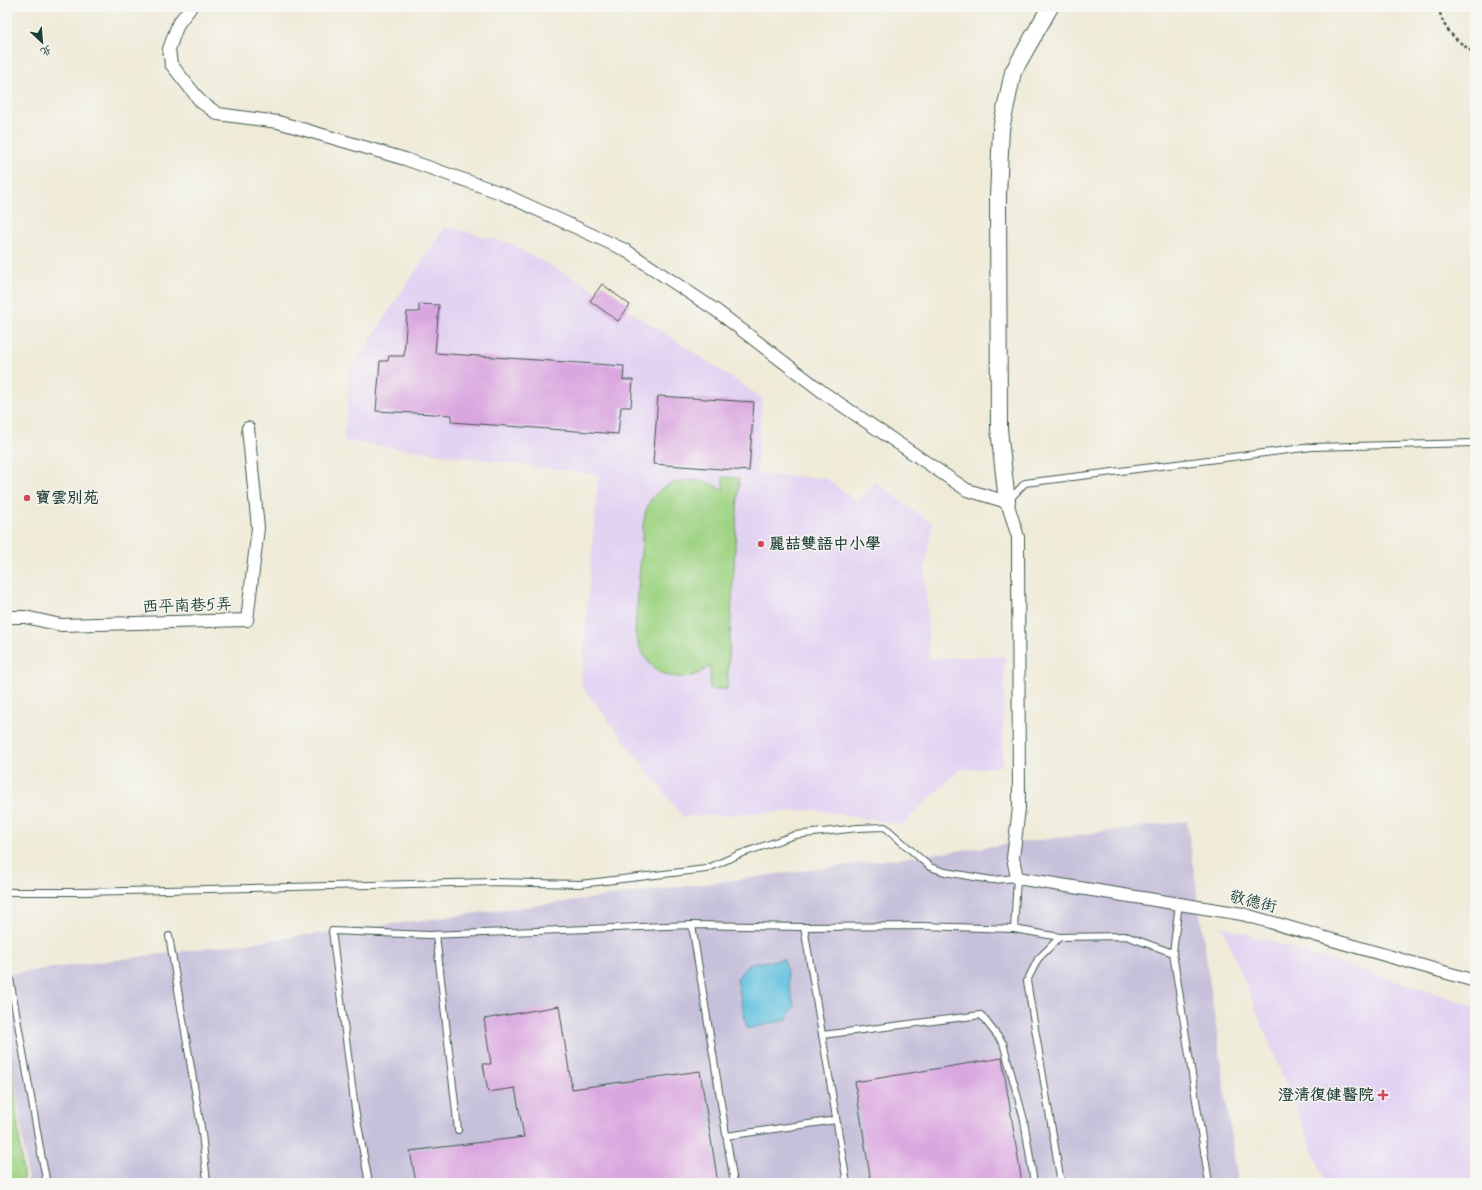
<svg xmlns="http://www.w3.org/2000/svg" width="1482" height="1190" font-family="Mynerve,'LXGW WenKai TC',sans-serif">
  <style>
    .built { fill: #e3d3f2 }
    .industrial { fill: #c6c0da }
    .green { fill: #a0d485; stroke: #60885c }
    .water { fill: #60c0de; stroke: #407e89 }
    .building { fill: #daa6df }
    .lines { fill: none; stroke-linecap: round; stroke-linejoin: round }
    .lane-casing { stroke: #3e574d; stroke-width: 8 }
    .street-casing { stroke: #3e574d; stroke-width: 14 }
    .secondary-casing { stroke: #3e574d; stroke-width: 18 }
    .path { stroke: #3e574d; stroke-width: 2.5; stroke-dasharray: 3 3; stroke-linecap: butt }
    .lane { stroke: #fff; stroke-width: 6 }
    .street { stroke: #fff; stroke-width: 12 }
    .secondary { stroke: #fff; stroke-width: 16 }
    .poi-dot { fill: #d1495b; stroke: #f6f6f2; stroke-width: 1.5 }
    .labels { text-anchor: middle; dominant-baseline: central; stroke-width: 3; stroke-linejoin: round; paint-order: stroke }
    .poi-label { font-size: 16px; font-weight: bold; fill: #1f3d34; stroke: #f6f6f2; text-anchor: start }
    .street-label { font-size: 16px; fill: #1f3d34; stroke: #f6f6f2 }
  </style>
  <rect width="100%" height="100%" fill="#f6f6f2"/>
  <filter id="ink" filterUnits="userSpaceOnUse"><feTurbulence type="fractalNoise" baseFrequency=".025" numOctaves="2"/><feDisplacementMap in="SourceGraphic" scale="8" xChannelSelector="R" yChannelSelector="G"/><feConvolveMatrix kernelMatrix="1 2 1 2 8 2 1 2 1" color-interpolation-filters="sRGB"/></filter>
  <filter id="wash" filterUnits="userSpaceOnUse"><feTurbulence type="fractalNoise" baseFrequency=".012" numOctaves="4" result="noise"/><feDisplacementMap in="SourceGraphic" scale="16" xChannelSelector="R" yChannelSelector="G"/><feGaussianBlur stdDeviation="0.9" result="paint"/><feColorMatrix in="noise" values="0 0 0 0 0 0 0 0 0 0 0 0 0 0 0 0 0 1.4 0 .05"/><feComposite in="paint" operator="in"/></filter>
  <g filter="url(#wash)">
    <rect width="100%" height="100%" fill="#efebd8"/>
    <g class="built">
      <path d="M445,226L509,243L593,289L654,326L762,398L757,474L825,478L858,502L875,482L933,524L925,565L929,658L1005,656L1002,766L959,770L902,825L816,810L683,817L581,685L598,475L344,441L350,370Z"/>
      <path d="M1222,926L1475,1006V1183H1326Z"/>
    </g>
    <path class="industrial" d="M1187,821L1238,1183H28L7,1019V974Z"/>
    <g class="green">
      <path d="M723,477L739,478L727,689H710V666C706,668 702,672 697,674C692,677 685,677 679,677C653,677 640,654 635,632L643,525C645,515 646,506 652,498C668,478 703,474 723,491Z"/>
      <path d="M7,1020L24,1183H7Z"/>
    </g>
    <path class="water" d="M784,959L794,1006L786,1020L747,1029L737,979L748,964Z"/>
    <g id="blocks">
      <g class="building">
        <path d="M602,284L630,305L618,321L590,301Z"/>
        <path d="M419,304L439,305L435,353L624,366L623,380H633L631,407H621L618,434L451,422L452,415L376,411L380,361H388L389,356H404L407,312H419Z"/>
        <path d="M658,396L754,402L749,471L653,464Z"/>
        <path d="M559,1006L572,1089L700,1071L718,1183H416L410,1151L524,1137L515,1088L488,1092L483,1064H491L484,1019Z"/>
        <path d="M1002,1058L1022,1183H871L855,1082Z"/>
      </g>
    </g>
  </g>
  <g filter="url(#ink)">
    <use href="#blocks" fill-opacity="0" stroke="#3e574d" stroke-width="1"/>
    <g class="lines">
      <defs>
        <g id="lane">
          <path d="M1010,499L1025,483L1312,447L1475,443"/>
          <path d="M7,892H82L493,882L580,884L706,869L740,854L795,835L858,828L885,827L930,867L945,872L992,880L1017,878L1014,929L922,926L804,927L692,925L429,935L332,931L355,1109L369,1183"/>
          <path d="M1179,903L1173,953L1209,1183"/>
          <path d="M692,925L734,1183"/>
          <path d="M804,927L847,1183"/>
          <path d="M1014,929L1060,937"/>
          <path d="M436,935L458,1130"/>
          <path d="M169,936L202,1133L207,1183"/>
          <path d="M10,979L42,1159L47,1183"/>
          <path d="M822,1035L981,1015L1003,1043L1024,1120L1034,1183"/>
          <path d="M726,1136L836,1120"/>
          <path d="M1061,1183L1027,981L1038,959L1060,937L1126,936L1173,953"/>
        </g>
        <g id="street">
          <path d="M191,7L178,24L169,49L171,64L201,102L218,114L278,122L405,159L501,193L625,250L717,311L824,393L967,490L1007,502L1018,537L1019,808L1013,858L1017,878L1242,914L1475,981"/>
          <path d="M7,617H25L61,625L247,620L258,528L248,428"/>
        </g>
        <path id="secondary" d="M1007,502L999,429L998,196L1001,129L1013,72L1050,7"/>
      </defs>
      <use href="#lane" class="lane-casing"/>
      <use href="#street" class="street-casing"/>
      <use href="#secondary" class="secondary-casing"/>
      <path class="path" d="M1439,7C1442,31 1457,40 1475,54"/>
      <use href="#lane" class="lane"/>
      <use href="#street" class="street"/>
      <use href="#secondary" class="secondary"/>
    </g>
  </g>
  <g class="poi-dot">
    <circle cx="27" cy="498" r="4"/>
    <circle cx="761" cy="544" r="4"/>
    <path d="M1381 1089h4v4h4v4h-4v4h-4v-4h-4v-4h4z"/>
  </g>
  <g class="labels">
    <g class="poi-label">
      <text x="35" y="498">寶雲別苑</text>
      <text x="769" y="544">麗喆雙語中小學</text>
      <text x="1374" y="1095" text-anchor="end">澄清復健醫院</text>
    </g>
    <g class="street-label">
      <text transform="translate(187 606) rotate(-2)">西平南巷5弄</text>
      <text transform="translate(1253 902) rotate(14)">敬德街</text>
    </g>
  </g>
  <rect width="1482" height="1190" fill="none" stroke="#f6f6f2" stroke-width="24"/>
  <g transform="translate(42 42) rotate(154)" stroke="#f6f6f2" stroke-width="3" paint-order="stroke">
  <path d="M0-3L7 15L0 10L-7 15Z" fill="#1f3d34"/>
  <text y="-6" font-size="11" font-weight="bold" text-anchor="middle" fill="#1f3d34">北</text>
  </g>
</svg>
